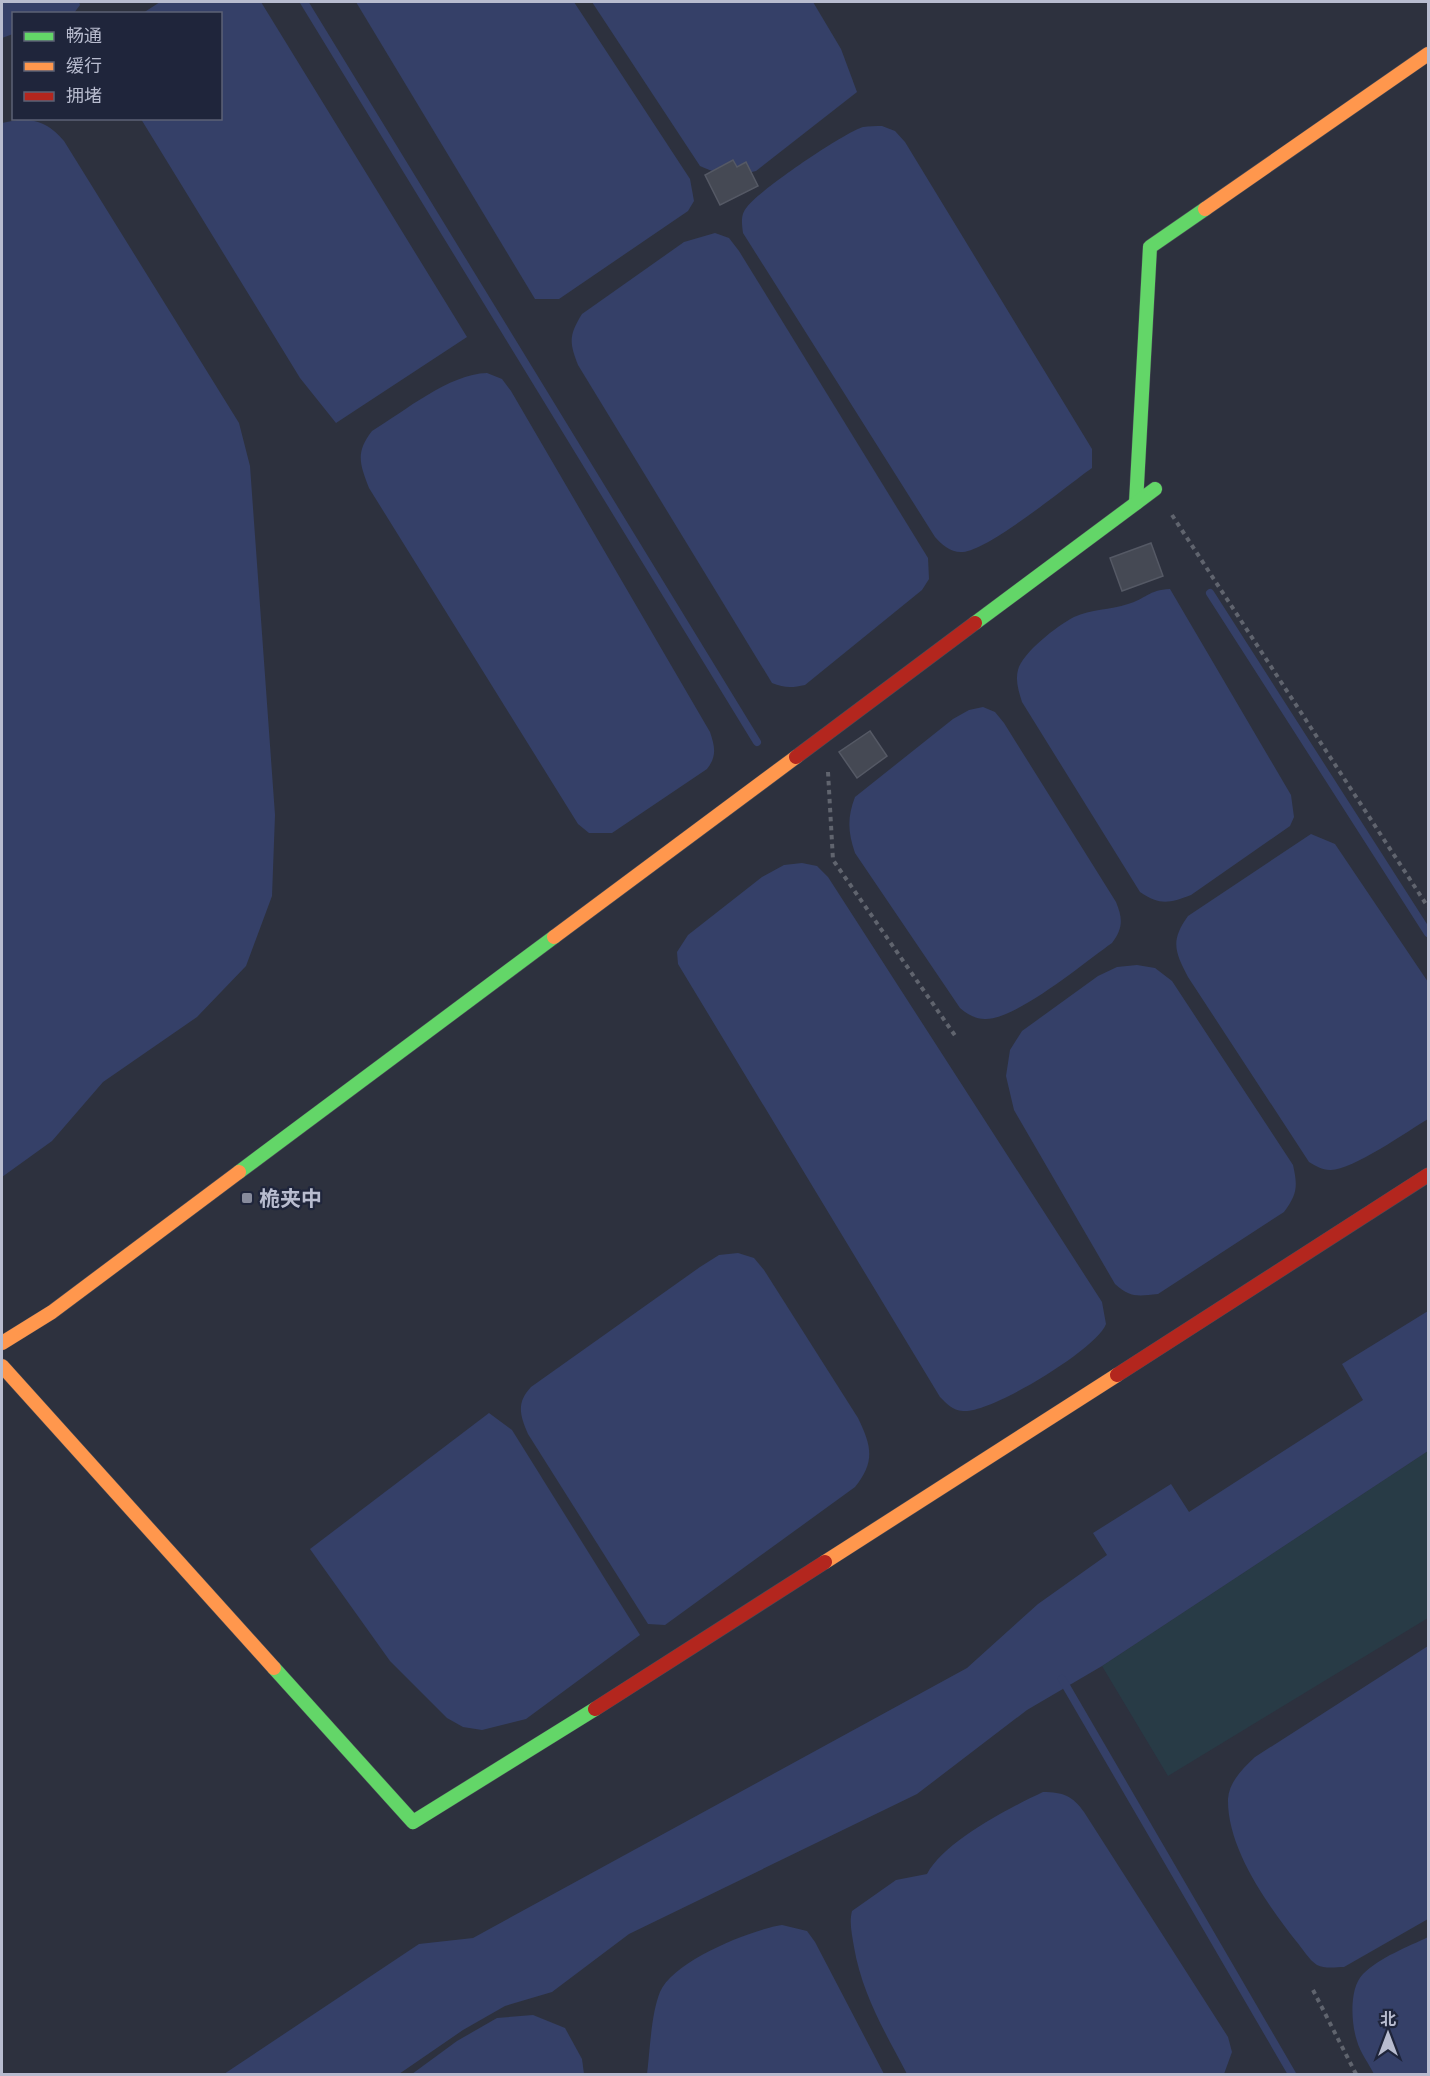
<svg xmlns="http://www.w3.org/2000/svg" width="1430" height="2076" font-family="'Space Grotesk','Noto Sans SC',sans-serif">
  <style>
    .green { fill: #283b46 }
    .water { fill: #354068 }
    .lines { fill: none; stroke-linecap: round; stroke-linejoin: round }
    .stream { stroke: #354068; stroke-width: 8 }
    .building { fill: #454954; stroke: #555965; stroke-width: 1.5 }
    .fast-casing { stroke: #4a4d57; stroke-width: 15 }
    .slow-casing { stroke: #4a4d57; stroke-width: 15 }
    .jam-casing { stroke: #4a4d57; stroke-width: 15 }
    .path { stroke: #60646e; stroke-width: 4; stroke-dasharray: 4.5 4.5; stroke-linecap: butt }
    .fast { stroke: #63d668; stroke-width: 14 }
    .slow { stroke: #ff974d; stroke-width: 14 }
    .jam { stroke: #b3261e; stroke-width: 14 }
    .poi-dot { fill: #878b9c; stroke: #1f253b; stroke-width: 2 }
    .labels { text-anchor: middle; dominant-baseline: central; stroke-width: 4.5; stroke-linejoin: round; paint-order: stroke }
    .poi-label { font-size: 21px; font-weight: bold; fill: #b8bccf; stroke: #1f253b; text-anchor: start }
  </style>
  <rect width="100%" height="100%" fill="#2d313e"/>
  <path class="green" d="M1428,1451V1618L1168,1776L1102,1666Z"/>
  <g class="water">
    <path d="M2,2H79L80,5L74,13L14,14L13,34L2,38Z"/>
    <path d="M160,2H261L467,337L336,423L300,378L141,119L220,118V14L143,13Z"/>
    <path d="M356,2H574L690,179L694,201L688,211L559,299H535Z"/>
    <path d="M592,2H813L841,49L857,92L756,171C734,177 721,176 700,166Z"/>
    <path d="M22,119C42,121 51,126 64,141L239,423L250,466L275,815L272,896L246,966L197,1017L103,1082L52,1141L2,1177V123Z"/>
    <path d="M882,126L895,131L905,142L1092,449V468C1065,487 991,549 963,552C951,553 942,545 935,537L743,233C742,224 740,215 747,207C758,191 845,132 863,127C869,126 876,126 882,126Z"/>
    <path d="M715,233L729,238L739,251L928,558L929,579L922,590L805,685C792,688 784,688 772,683L578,365C569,342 569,335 582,314L684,242Z"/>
    <path d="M487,373L502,379L511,391L710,732C715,747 717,756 707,769L612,833H589L578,824L369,488C360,464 355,453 372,431C405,411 449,374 487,373Z"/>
    <path d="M1170,589L1291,795L1294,817L1290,826L1191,895C1169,903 1161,906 1140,892L1022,702C1019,692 1015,681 1018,670C1022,653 1058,625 1074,617C1091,609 1110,610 1128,604C1146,599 1148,590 1170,589Z"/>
    <path d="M983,707L995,712L1004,723L1116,902C1123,919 1123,928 1112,943C1085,962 1016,1020 985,1019C975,1019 967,1014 960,1008L855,853C848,832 847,818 855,797L953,719L969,710Z"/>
    <path d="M1311,834L1335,844L1428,982V1119C1408,1131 1351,1171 1330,1170C1322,1170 1316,1166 1309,1162L1188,977C1175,952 1170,941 1188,916Z"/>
    <path d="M802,863L817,866L828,877L1102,1302L1106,1324C1097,1349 990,1414 963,1411C952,1410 947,1404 940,1397L678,964L677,952L688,935L762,877L784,865Z"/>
    <path d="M1137,965L1155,968L1172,981L1293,1165C1298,1187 1297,1194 1284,1212L1158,1294C1138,1296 1130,1298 1115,1284L1014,1110L1006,1076L1010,1050L1022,1031L1098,976L1117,967Z"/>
    <path d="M738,1253L754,1258L764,1270L858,1418C872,1447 875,1462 855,1487L665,1625L648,1624L528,1434C520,1415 516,1403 531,1387L700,1267L719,1255Z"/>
    <path d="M1428,1311V1451L1102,1666L1027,1710L917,1794L629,1934L552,1992L505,2006L463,2030L399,2074H224L419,1944L473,1938L967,1668L1038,1604L1107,1555L1093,1533L1171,1484L1189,1512L1363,1400L1342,1364Z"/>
    <path d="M489,1413L512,1430L640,1635L526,1719L482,1730L463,1727L447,1718L390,1661L310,1549Z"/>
    <path d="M1428,1646V1919L1344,1967C1336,1967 1325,1969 1317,1965C1309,1960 1302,1948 1296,1941C1267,1904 1227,1848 1228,1799C1229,1782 1243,1768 1255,1757Z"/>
    <path d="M1043,1792C1063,1792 1073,1796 1084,1812L1228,2037L1232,2052L1224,2074H907C885,2032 862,1994 854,1947C852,1934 849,1923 852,1911L896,1880L927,1874C945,1841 1009,1808 1043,1792Z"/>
    <path d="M782,1925L807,1931L815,1942L884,2074H647C650,2051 651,2014 660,1992C673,1961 750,1930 782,1925Z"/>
    <path d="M1428,1937V2074H1374C1369,2064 1360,2052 1357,2041C1351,2023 1349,1988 1363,1974C1380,1957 1408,1947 1428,1937Z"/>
    <path d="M533,2015L565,2028L582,2059L584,2074H412L457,2041L497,2018Z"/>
  </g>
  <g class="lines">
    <g class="stream">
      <path d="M304,2L757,742"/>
      <path d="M1210,593L1428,933"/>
      <path d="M1062,1679L1292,2074"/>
    </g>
  </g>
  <g class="building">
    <path d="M733,160L737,167L746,162L758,186L720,205L705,175Z"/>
    <path d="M1151,543L1163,576L1122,591L1110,558Z"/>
    <path d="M870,731L887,756L857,778L839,752Z"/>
  </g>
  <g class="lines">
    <defs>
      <g id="fast">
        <path d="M1136,503L1150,247L1205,209"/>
        <path d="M975,623L1155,489"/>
        <path d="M239,1172L554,937"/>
        <path d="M274,1668L413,1822L595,1709"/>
      </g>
      <g id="slow">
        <path d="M1205,209L1428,54"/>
        <path d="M554,937L796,757"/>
        <path d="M2,1343L52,1312L239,1172"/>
        <path d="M2,1366L274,1668"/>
        <path d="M825,1562L1117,1375"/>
      </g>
      <g id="jam">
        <path d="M796,757L975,623"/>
        <path d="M1117,1375L1428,1175"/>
        <path d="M595,1709L825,1562"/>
      </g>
    </defs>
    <use href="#fast" class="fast-casing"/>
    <use href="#slow" class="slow-casing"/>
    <use href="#jam" class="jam-casing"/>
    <g class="path">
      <path d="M1172,515L1428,907"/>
      <path d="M828,772L833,860L956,1037"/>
      <path d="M1313,1990L1356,2074"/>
    </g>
    <use href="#fast" class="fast"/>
    <use href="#slow" class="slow"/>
    <use href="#jam" class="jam"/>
  </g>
  <rect class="poi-dot" x="241" y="1192" width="12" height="12" rx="3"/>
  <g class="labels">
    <g class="poi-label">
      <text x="259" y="1198">桅夹中</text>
    </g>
  </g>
  <rect width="1430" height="2076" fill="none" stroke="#b8bccf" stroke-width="6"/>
  <rect x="12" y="12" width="210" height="108" fill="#1f253b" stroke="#5c6176" stroke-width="1.5"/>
  <rect x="24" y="32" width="30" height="9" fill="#63d668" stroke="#5c6176" stroke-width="1.5"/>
  <text x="66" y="42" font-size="18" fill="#b8bccf">畅通</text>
  <rect x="24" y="62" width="30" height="9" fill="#ff974d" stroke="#5c6176" stroke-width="1.5"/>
  <text x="66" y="72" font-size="18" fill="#b8bccf">缓行</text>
  <rect x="24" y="92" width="30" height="9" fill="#b3261e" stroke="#5c6176" stroke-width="1.5"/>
  <text x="66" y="102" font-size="18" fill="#b8bccf">拥堵</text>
  <g transform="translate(1388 2034)" stroke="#1f253b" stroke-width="4.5" paint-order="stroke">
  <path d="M0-4.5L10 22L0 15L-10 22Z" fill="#b8bccf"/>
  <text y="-9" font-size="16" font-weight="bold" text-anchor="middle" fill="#b8bccf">北</text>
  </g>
</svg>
